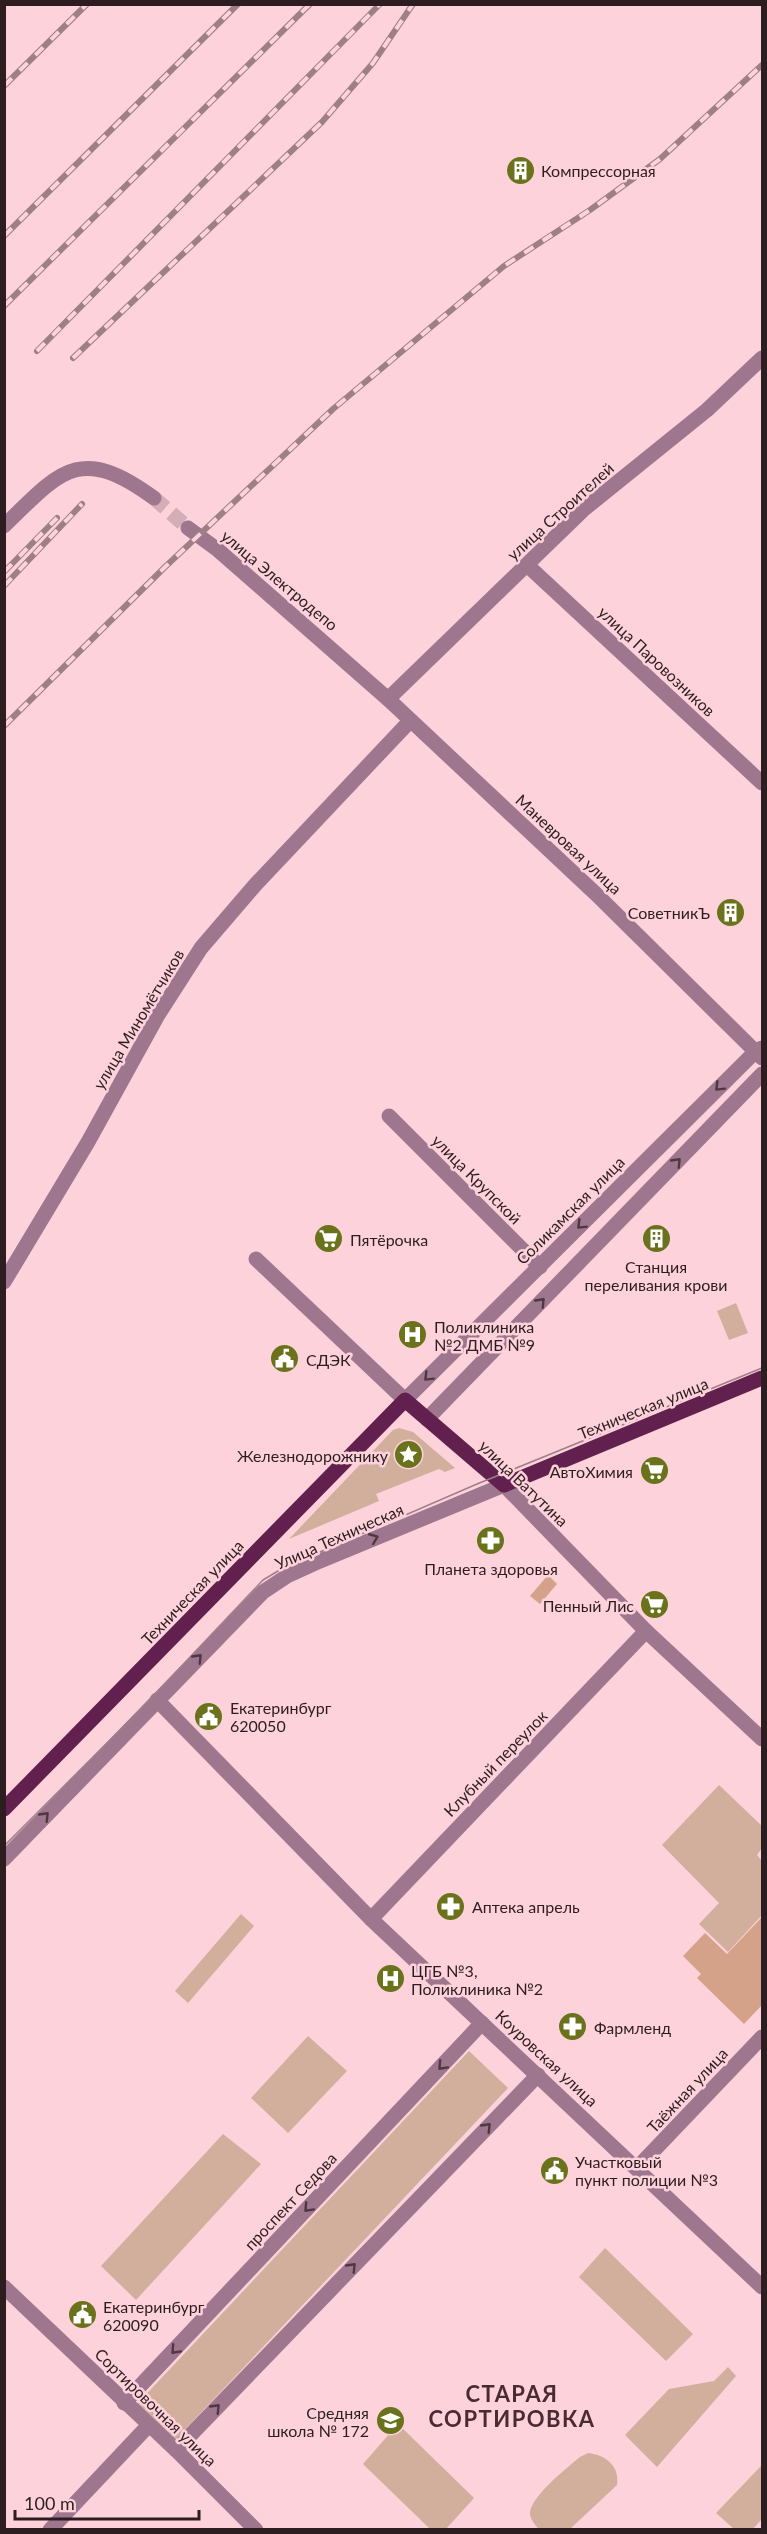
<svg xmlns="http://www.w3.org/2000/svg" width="767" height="2534" font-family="Lato,sans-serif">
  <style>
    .green { fill: #d2ae9c }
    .forest { fill: #d4a288 }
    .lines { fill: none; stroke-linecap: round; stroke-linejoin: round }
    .minor-tunnel { stroke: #d3aeb6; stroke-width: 15; stroke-dasharray: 15 8; stroke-linecap: butt }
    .minor { stroke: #9e778f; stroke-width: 15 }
    .major { stroke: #62204e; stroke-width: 15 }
    .tram { stroke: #9e7f86; stroke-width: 1.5 }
    .rail-casing { stroke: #9e7f86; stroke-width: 6 }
    .rail { stroke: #fdd2db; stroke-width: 4; stroke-dasharray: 11; stroke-linecap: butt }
    .oneway { stroke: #4f3842 }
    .labels { text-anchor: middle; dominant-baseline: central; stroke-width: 5; stroke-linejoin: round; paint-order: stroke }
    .poi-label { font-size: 16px; fill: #2d1d21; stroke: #fdd2db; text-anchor: start }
    .street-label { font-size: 16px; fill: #2d1d21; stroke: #fdd2db }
    .district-label { font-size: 22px; font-weight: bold; letter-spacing: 1.5px; fill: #4b2b33; stroke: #fdd2db }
  </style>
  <rect width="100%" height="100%" fill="#fdd2db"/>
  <g class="green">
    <path d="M736,1303L748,1333L729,1340L717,1311Z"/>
    <path d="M399,1428L413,1432L455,1468L445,1472L439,1469L376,1494L379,1501L289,1539L393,1430Z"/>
    <path d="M719,1785L762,1826V1848L757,1855L762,1861V1915L728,1952L699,1924L719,1903L662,1845Z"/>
    <path d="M241,1914L254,1926L188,2003L175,1991Z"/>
    <path d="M308,2036L347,2071L288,2133L251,2098Z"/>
    <path d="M469,2051L508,2088L175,2440L137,2404Z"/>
    <path d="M223,2134L261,2164L136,2300L101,2266Z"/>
    <path d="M605,2248L693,2334L666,2361L579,2277Z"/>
    <path d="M728,2367L736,2376L657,2467L625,2435L669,2389L714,2381Z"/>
    <path d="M398,2424L474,2498L446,2529H430L363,2464Z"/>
    <path d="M588,2453C606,2455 620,2466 617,2485L570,2529H539C535,2525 530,2519 530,2513C531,2496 567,2468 580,2457Z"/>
    <path d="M762,2465V2519L753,2529H734L716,2513Z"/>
  </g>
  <g class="forest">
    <path d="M548,1575L557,1584L540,1604L530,1596Z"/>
    <path d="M762,1917V2005L744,2024L697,1978L701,1974L683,1956L705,1933L727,1954Z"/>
  </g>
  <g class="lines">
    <path class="minor-tunnel" d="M154,498L188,528"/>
    <g class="minor">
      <path d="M4,526C61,470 80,444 154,498"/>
      <path d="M188,528L218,550L388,699L596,894L762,1058"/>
      <path d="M527,565L762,783"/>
      <path d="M388,699L583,510L707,410L762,358"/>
      <path d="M389,1116L540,1267"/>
      <path d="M256,1259L405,1400L756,1051L762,1048"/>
      <path d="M4,1282L88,1142L158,1015L201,948L256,884L410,721"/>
      <path d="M427,1419L762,1074"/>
      <path d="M157,1700L371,1919L762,2287"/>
      <path d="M4,1859L263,1592L287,1576L320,1561L504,1485L646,1631L762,1739"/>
      <path d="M371,1919L646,1631"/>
      <path d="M637,2168L762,2037"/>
      <path d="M4,2287L176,2450L256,2530"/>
      <path d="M124,2403L482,2023"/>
      <path d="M176,2450L538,2075"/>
      <path d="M50,2530L148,2426"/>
    </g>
    <path class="major" d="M4,1809L405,1400L504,1485L762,1378"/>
    <path class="tram" d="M4,1846L140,1710L263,1580L283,1568L477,1484L762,1368"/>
    <defs>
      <g id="rail">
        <path d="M4,86L87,4"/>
        <path d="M4,236L238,4"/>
        <path d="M4,306L310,4"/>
        <path d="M37,351L380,4"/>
        <path d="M73,358L322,122L373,63L413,4"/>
        <path d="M4,572L57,518"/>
        <path d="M4,586L82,504"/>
        <path d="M4,726L165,567L333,409L504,266L590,210L660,159L762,65"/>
      </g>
    </defs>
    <use href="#rail" class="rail-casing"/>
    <use href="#rail" class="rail"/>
  </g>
  <defs><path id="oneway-chevron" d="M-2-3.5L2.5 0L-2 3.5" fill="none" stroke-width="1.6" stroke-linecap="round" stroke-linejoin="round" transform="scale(1.5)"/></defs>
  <g class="oneway">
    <use href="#oneway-chevron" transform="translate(719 1087) rotate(135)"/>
    <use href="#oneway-chevron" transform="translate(677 1162) rotate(-46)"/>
    <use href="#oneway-chevron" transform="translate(581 1225) rotate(135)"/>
    <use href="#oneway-chevron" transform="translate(541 1302) rotate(-46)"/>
    <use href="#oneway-chevron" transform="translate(428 1377) rotate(135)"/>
    <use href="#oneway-chevron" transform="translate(374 1538) rotate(-22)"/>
    <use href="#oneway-chevron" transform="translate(198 1658) rotate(-46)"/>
    <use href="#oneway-chevron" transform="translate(45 1816) rotate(-46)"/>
    <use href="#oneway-chevron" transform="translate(442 2066) rotate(133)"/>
    <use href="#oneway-chevron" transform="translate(487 2127) rotate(-46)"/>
    <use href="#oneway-chevron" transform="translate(308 2208) rotate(133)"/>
    <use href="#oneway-chevron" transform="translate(352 2267) rotate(-46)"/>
    <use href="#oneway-chevron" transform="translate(175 2350) rotate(133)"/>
    <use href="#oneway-chevron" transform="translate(216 2408) rotate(-46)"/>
  </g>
  <defs>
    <symbol id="building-disc" viewBox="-11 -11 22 22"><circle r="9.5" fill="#6a721b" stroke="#fdd2db"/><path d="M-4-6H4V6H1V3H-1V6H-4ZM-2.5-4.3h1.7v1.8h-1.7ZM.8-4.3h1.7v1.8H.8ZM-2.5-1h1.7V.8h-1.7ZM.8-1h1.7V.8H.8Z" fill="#fff"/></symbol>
    <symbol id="supermarket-disc" viewBox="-11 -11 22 22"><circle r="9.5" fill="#6a721b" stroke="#fdd2db"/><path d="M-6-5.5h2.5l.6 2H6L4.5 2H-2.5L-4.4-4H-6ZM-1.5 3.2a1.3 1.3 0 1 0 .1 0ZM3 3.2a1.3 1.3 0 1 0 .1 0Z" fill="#fff"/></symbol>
    <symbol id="hospital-disc" viewBox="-11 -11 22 22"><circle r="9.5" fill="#6a721b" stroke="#fdd2db"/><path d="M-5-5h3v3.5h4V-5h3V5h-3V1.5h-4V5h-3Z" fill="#fff"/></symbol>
    <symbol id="civic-disc" viewBox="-11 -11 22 22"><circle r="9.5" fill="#6a721b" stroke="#fdd2db"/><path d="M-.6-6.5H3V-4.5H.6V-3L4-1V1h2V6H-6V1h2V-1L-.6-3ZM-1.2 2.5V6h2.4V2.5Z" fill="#fff"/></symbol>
    <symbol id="sight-disc" viewBox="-11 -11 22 22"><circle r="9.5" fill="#6a721b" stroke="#fdd2db"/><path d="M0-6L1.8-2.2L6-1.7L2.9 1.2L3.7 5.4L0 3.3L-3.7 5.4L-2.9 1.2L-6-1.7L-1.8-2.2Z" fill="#fff"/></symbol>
    <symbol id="pharmacy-disc" viewBox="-11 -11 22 22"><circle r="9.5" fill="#6a721b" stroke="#fdd2db"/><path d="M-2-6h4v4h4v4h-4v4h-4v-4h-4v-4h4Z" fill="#fff"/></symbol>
    <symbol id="school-disc" viewBox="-11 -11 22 22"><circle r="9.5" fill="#6a721b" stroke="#fdd2db"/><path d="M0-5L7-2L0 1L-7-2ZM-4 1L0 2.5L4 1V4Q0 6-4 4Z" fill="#fff"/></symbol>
  </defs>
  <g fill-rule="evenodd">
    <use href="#building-disc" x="504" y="154" width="33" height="33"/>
    <use href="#building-disc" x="714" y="896" width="33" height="33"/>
    <use href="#building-disc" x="640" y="1222" width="33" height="33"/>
    <use href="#supermarket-disc" x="312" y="1222" width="33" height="33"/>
    <use href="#hospital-disc" x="396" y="1318" width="33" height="33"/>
    <use href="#civic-disc" x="268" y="1342" width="33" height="33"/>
    <use href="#sight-disc" x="392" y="1438" width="33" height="33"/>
    <use href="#supermarket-disc" x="638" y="1454" width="33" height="33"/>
    <use href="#pharmacy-disc" x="474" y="1524" width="33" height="33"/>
    <use href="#supermarket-disc" x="638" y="1588" width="33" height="33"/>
    <use href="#civic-disc" x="192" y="1700" width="33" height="33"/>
    <use href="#pharmacy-disc" x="434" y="1890" width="33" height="33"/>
    <use href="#hospital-disc" x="374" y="1962" width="33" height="33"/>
    <use href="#pharmacy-disc" x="556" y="2010" width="33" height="33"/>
    <use href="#civic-disc" x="538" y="2154" width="33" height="33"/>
    <use href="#civic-disc" x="66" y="2298" width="33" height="33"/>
    <use href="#school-disc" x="374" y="2404" width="33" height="33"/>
  </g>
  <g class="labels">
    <g class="poi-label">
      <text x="541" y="170">Компрессорная</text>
      <text x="710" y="912" text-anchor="end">СоветникЪ</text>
      <text x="350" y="1239">Пятёрочка</text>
      <text x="656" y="1266" text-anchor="middle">Станция<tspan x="656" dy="18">переливания крови</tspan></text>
      <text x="434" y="1326">Поликлиника<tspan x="434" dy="18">№2 ДМБ №9</tspan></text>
      <text x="306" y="1359">СДЭК</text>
      <text x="388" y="1455" text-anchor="end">Железнодорожнику</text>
      <text x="633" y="1471" text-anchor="end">АвтоХимия</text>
      <text x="491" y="1568" text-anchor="middle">Планета здоровья</text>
      <text x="634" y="1605" text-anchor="end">Пенный Лис</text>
      <text x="230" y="1707">Екатеринбург<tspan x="230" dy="18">620050</tspan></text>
      <text x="472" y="1906">Аптека апрель</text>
      <text x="411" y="1970">ЦГБ №3,<tspan x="411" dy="18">Поликлиника №2</tspan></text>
      <text x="594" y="2027">Фармленд</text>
      <text x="575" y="2161">Участковый<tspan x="575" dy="18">пункт полиции №3</tspan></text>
      <text x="103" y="2306">Екатеринбург<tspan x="103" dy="18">620090</tspan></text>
      <text x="369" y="2412" text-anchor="end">Средняя<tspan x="369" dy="18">школа № 172</tspan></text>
    </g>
    <g class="street-label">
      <text transform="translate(560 511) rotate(-42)">улица Строителей</text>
      <text transform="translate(280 580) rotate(40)">улица Электродепо</text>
      <text transform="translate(657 661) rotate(43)">улица Паровозников</text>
      <text transform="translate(569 844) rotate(43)">Маневровая улица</text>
      <text transform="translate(138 1019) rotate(-59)">улица Миномётчиков</text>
      <text transform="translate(477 1179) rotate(45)">улица Крупской</text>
      <text transform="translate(570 1210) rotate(-45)">Соликамская улица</text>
      <text transform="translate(643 1408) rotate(-22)">Техническая улица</text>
      <text transform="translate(524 1483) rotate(44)">улица Ватутина</text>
      <text transform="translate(339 1536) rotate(-24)">Улица Техническая</text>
      <text transform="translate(192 1592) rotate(-46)">Техническая улица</text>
      <text transform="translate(495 1763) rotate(-46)">Клубный переулок</text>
      <text transform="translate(547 2058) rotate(43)">Коуровская улица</text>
      <text transform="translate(687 2090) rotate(-47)">Таёжная улица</text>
      <text transform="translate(290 2201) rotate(-47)">проспект Седова</text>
      <text transform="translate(156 2407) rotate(44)">Сортировочная улица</text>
    </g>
    <g class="district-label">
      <text x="512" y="2393">СТАРАЯ<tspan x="512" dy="25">СОРТИРОВКА</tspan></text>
    </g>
  </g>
  <rect width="767" height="2534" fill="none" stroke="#2d1d21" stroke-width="12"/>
  <path d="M15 2510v9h184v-9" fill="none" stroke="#2d1d21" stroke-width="3"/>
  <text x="24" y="2510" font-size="18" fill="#2d1d21" stroke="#fdd2db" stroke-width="4.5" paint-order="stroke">100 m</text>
</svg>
